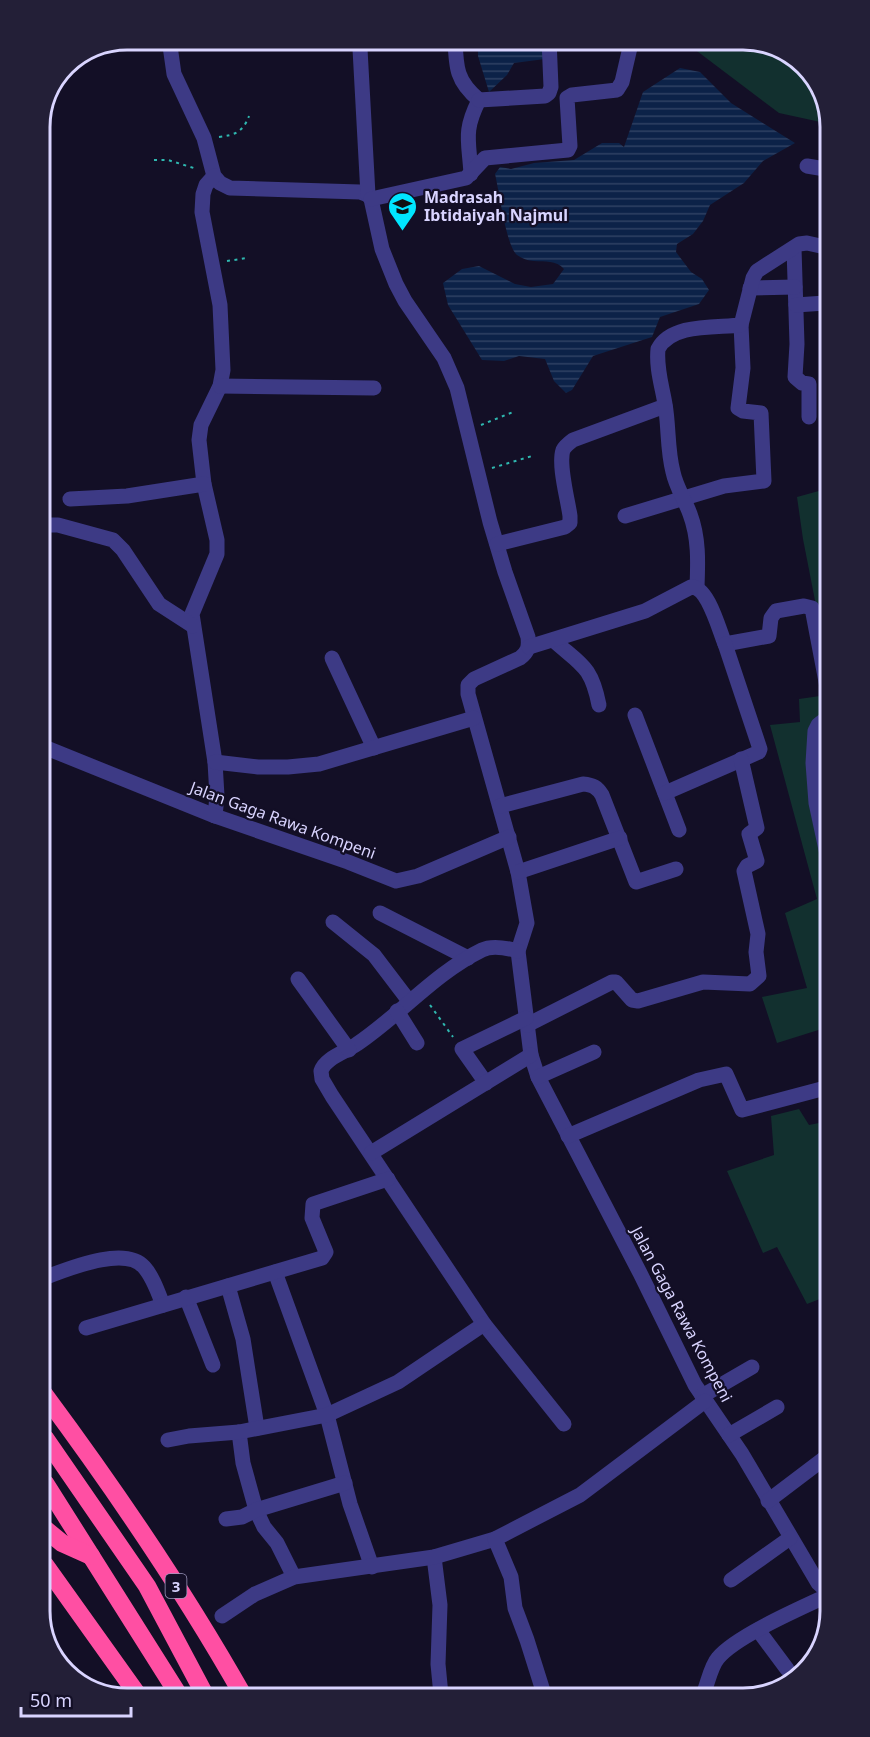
<svg xmlns="http://www.w3.org/2000/svg" width="870" height="1737" font-family="'Noto Sans',sans-serif">
  <style>
    .green { fill: #12302f }
    .water { fill: url(#water-rules) }
    .lines { fill: none; stroke-linecap: round; stroke-linejoin: round }
    .path { stroke: #2fb8b0; stroke-width: 2; stroke-dasharray: 3 4.5; stroke-linecap: butt }
    .minor { stroke: #3d3a85; stroke-width: 15 }
    .highway { stroke: #ff4fa3; stroke-width: 18 }
    .labels { text-anchor: middle; dominant-baseline: central; stroke-width: 4.5; stroke-linejoin: round; paint-order: stroke }
    .shield { fill: #130f26; stroke: #9e99be; stroke-width: 1.5 }
    .shield-label { font-size: 15px; font-weight: bold; fill: #d9d4ff }
    .poi-label { font-size: 16px; font-weight: bold; fill: #d9d4ff; stroke: #130f26; text-anchor: start }
    .street-label { font-size: 16px; fill: #d9d4ff; stroke: #130f26 }
    .rim { fill: none; stroke: #d9d4ff; stroke-width: 3 }
  </style>
  <defs>
    <pattern id="water-rules" width="6" height="5" patternUnits="userSpaceOnUse" patternTransform="scale(1.5)"><rect width="6" height="5" fill="#0c2248"/><path d="M0 2.5h6" fill="none" stroke="#2f4163"/></pattern>
  </defs>
  <rect width="100%" height="100%" fill="#130f26"/>
  <g class="green">
    <path d="M681,39H749L796,57L824,93L825,123L779,113Z"/>
    <path d="M826,489L827,662L803,539L797,497Z"/>
    <path d="M827,695L828,1027L777,1043L762,997L807,988L785,913L817,899L770,725L800,722L799,699Z"/>
    <path d="M799,1109L809,1125L829,1121L830,1295L807,1304L777,1247L763,1253L727,1171L774,1155L771,1116Z"/>
  </g>
  <g class="water">
    <path d="M478,39H544L545,59L514,63L507,75L489,92L478,56Z"/>
    <path d="M680,68L700,72L731,103L795,143L763,161L744,183L710,205L703,221L693,234L677,244L676,252L691,272L702,279L709,290L699,304L660,317L652,337L593,356L572,390L566,393L554,381L545,359L519,356L504,361L482,360L448,305L443,283L462,269L479,266L515,284L531,287L553,284L564,269C556,260 545,262 534,261C529,261 521,258 517,255C506,246 499,190 495,174L500,167L511,169L534,163L574,160L602,143H619L624,147L643,92Z"/>
  </g>
  <g class="lines">
    <g class="path">
      <path d="M219,137C235,135 243,132 249,116"/>
      <path d="M154,160H168L197,169"/>
      <path d="M227,261L247,258"/>
      <path d="M481,425L513,412"/>
      <path d="M492,468L532,456"/>
      <path d="M430,1005L453,1037"/>
    </g>
    <g class="minor">
      <path d="M169,39L174,74L204,138L214,176L220,183L230,188L360,192L368,195"/>
      <path d="M455,39C456,67 456,81 479,100C463,132 469,140 471,174"/>
      <path d="M360,49L368,195L371,199L382,249L396,284L405,301L444,358L457,388L490,522L505,572L528,637C529,647 528,652 520,658L474,679L468,685V694L518,872L527,923L518,951L531,1055L538,1077L640,1273L695,1385L742,1454L818,1583L830,1594"/>
      <path d="M479,100L545,96L549,93L551,87L549,39"/>
      <path d="M807,166L825,169"/>
      <path d="M214,176L206,185L203,194L202,212L220,305L223,370L220,386L201,425L199,440L204,484L217,540V554L192,614L215,762L217,796L215,816"/>
      <path d="M371,199L466,178L485,158L568,150L570,146L567,98L572,95L617,90L622,82L632,39"/>
      <path d="M794,248L797,344L795,377L802,383L809,384V417"/>
      <path d="M750,288L795,287"/>
      <path d="M796,305L825,303"/>
      <path d="M220,386L374,388"/>
      <path d="M70,499L127,496L204,484"/>
      <path d="M625,516L724,486L764,481L761,413L743,411L738,408L743,368L741,325"/>
      <path d="M41,525H58L113,540L123,550L159,604L193,626"/>
      <path d="M497,544L565,527L570,523V516C568,500 558,465 563,450C565,446 569,443 573,440L665,406"/>
      <path d="M697,587C698,562 699,538 690,514C685,500 676,487 673,472C667,449 669,426 665,404C662,386 656,368 658,349C672,323 715,328 741,325L753,278L757,271L799,244L807,243L825,247"/>
      <path d="M553,640C581,665 591,665 599,705"/>
      <path d="M529,647L645,611L691,587C708,586 719,630 725,644L769,636L771,618L776,611L804,606L812,608L827,687"/>
      <path d="M332,658L374,748"/>
      <path d="M635,715L679,830"/>
      <path d="M827,718L818,725L815,731L813,763L816,803L828,859"/>
      <path d="M44,747L215,816L348,862L396,881L418,876L509,837"/>
      <path d="M215,762L258,767H288L319,764L474,718"/>
      <path d="M665,793L759,752L760,749L725,644"/>
      <path d="M500,806L583,784C593,785 597,787 602,795L636,882L676,869"/>
      <path d="M518,872L620,838"/>
      <path d="M380,913L468,958"/>
      <path d="M333,922L374,955L409,1001"/>
      <path d="M518,951C507,948 492,945 482,950C435,973 400,1015 357,1044C346,1052 325,1058 321,1071L322,1079L332,1096L484,1324L564,1424"/>
      <path d="M298,979L349,1050"/>
      <path d="M397,1011L417,1043"/>
      <path d="M527,1025L612,982H616L632,1000L638,1001L703,982L750,984L759,976L756,952L758,934L744,871L747,866L757,861L749,834L757,828L741,759"/>
      <path d="M538,1077L594,1052"/>
      <path d="M486,1083L462,1049L526,1018"/>
      <path d="M568,1136L699,1080L726,1074L742,1110L829,1087"/>
      <path d="M371,1153L531,1055"/>
      <path d="M275,1272L327,1415L350,1504L372,1567"/>
      <path d="M46,1277C68,1269 125,1245 144,1267C153,1277 158,1292 163,1305"/>
      <path d="M228,1286L243,1339L257,1428"/>
      <path d="M186,1297L213,1365"/>
      <path d="M86,1328L322,1258L326,1252L312,1218L313,1204L388,1179"/>
      <path d="M702,1396L752,1367"/>
      <path d="M239,1432L243,1463L256,1510L264,1527L277,1543L294,1577"/>
      <path d="M729,1435L777,1407"/>
      <path d="M168,1440L189,1436L239,1432L327,1415L398,1382L484,1324"/>
      <path d="M768,1501L830,1454"/>
      <path d="M226,1519L242,1517L256,1510L345,1483"/>
      <path d="M434,1557L440,1605L438,1664L441,1695"/>
      <path d="M731,1580L790,1538"/>
      <path d="M222,1616L255,1594L294,1577L434,1557L495,1539"/>
      <path d="M758,1630L787,1669"/>
      <path d="M704,1692C708,1682 711,1666 718,1658C736,1636 803,1607 831,1594"/>
      <path d="M544,1694L527,1640L515,1608L511,1577L495,1539L580,1495L705,1401"/>
    </g>
    <g class="highway">
      <path d="M44,1394C116,1491 184,1591 244,1697"/>
      <path d="M45,1438L147,1586L206,1697"/>
      <path d="M45,1483L180,1697"/>
      <path d="M45,1529L62,1543L91,1556"/>
      <path d="M45,1565L140,1698"/>
    </g>
  </g>
  <defs>
    <symbol id="school-pin" viewBox="-11 -11 22 30"><path d="M0 17L-7.5 6A9.5 9.5 0 1 1 7.5 6Z" fill="#00e5ff" stroke="#130f26"/><path d="M0-5L7-2L0 1L-7-2ZM-4 1L0 2.5L4 1V4Q0 6-4 4Z" fill="#111"/></symbol>
  </defs>
  <g fill-rule="evenodd">
    <use href="#school-pin" x="386" y="190" width="33" height="45"/>
  </g>
  <g class="labels">
    <rect class="shield" x="165.5" y="1574" width="21" height="24" rx="4.5"/>
    <g class="shield-label">
      <text x="176" y="1586">3</text>
    </g>
    <g class="poi-label">
      <text x="424" y="197">Madrasah<tspan x="424" dy="18">Ibtidaiyah Najmul</tspan></text>
    </g>
    <g class="street-label">
      <text transform="translate(283 820) rotate(20)">Jalan Gaga Rawa Kompeni</text>
      <text transform="translate(682 1314) rotate(62)">Jalan Gaga Rawa Kompeni</text>
    </g>
  </g>
  <path d="M0 0H870V1737H0ZM127 50H743A77 77 0 0 1 820 127V1611A77 77 0 0 1 743 1688H127A77 77 0 0 1 50 1611V127A77 77 0 0 1 127 50Z" fill="#231f37" fill-rule="evenodd"/>
  <path class="rim" d="M127 50H743A77 77 0 0 1 820 127V1611A77 77 0 0 1 743 1688H127A77 77 0 0 1 50 1611V127A77 77 0 0 1 127 50Z"/>
  <path d="M21 1707v9h110v-9" fill="none" stroke="#d9d4ff" stroke-width="3"/>
  <text x="30" y="1707" font-size="18" fill="#d9d4ff" stroke="#130f26" stroke-width="4.5" paint-order="stroke">50 m</text>
</svg>
